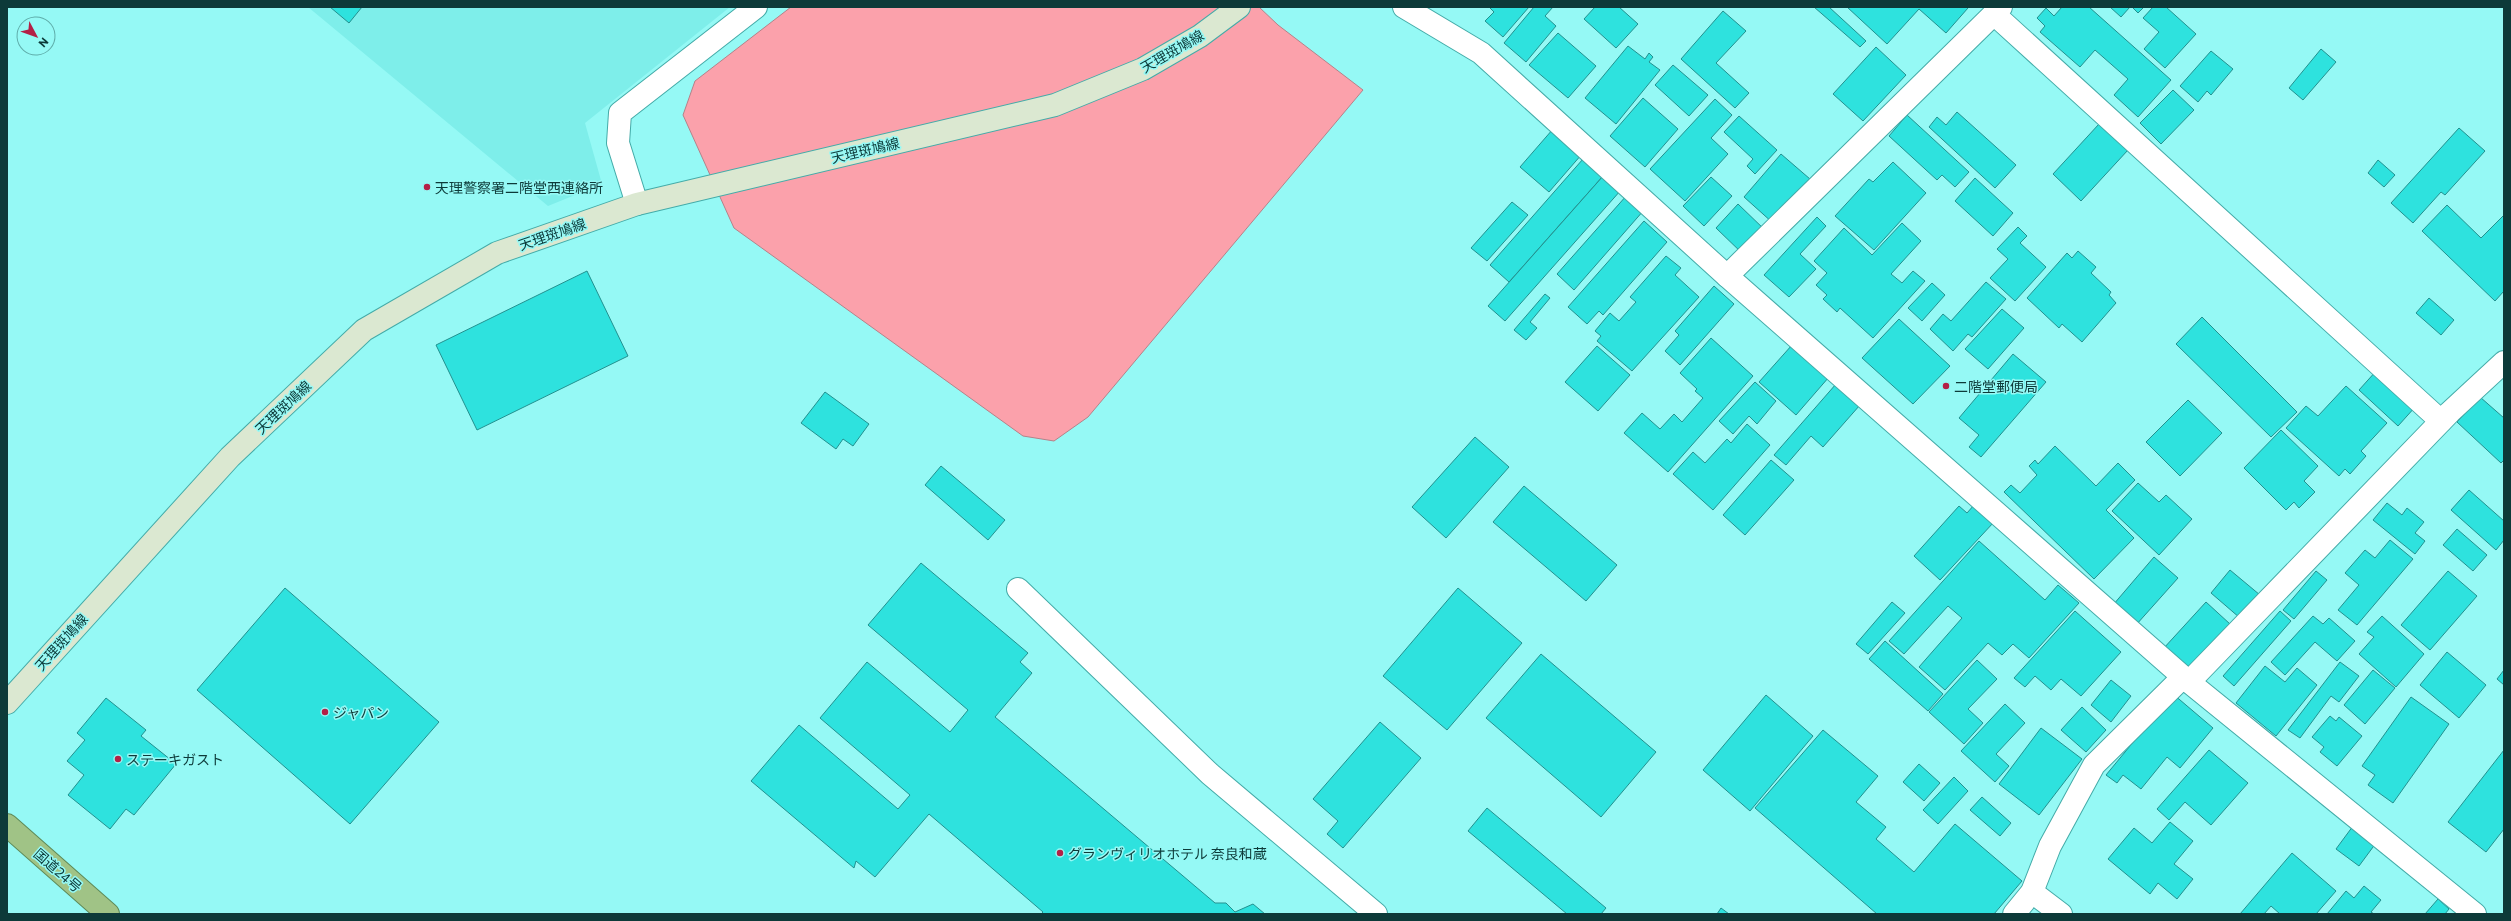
<svg xmlns="http://www.w3.org/2000/svg" width="2511" height="921" font-family="Commissioner,'Noto Sans JP',sans-serif">
  <style>
    .built { fill: #7eeeea }
    .water { fill: #fba1ab; stroke: #b48289 }
    .building { fill: #2ee2de; stroke: #22918f }
    .lines { fill: none; stroke-linecap: round; stroke-linejoin: round }
    .minor-casing { stroke: #44aba8; stroke-width: 24 }
    .secondary-casing { stroke: #44aba8; stroke-width: 24 }
    .trunk-casing { stroke: #5d8957; stroke-width: 24 }
    .minor { stroke: #fff; stroke-width: 22 }
    .secondary { stroke: #dbe8d1; stroke-width: 22 }
    .trunk { stroke: #a0c386; stroke-width: 22 }
    .poi-dot { fill: #b32046; stroke: #95f9f5; stroke-width: 1.5 }
    .labels { text-anchor: middle; dominant-baseline: central; stroke-width: 3; stroke-linejoin: round; paint-order: stroke }
    .street-label { font-size: 14px; fill: #0d3a39; stroke: #95f9f5 }
    .poi-label { font-size: 14px; fill: #0d3a39; stroke: #95f9f5; text-anchor: start }
  </style>
  <rect width="100%" height="100%" fill="#95f9f5"/>
  <path class="built" d="M308,7H730L585,123L602,184L548,206Z"/>
  <path class="water" d="M791,7H1259L1278,25L1363,90L1088,417L1054,441L1023,436L734,228L683,115L695,81Z"/>
  <g class="building">
    <path d="M330,7H362L349,23Z"/>
    <path d="M1489,7H1529L1503,37L1485,21L1494,12Z"/>
    <path d="M1534,7H1553L1545,16L1556,26L1526,62L1504,43Z"/>
    <path d="M1595,7H1619L1638,24L1616,48L1584,19Z"/>
    <path d="M1814,7H1829L1866,41L1860,47Z"/>
    <path d="M1847,7H1967L1968,8L1946,33L1919,9L1887,44Z"/>
    <path d="M2062,7H2089L2171,80L2138,117L2114,95L2128,79L2095,50L2080,67L2040,32L2045,26L2037,18L2046,8L2054,16Z"/>
    <path d="M2110,7H2130L2121,17Z"/>
    <path d="M2132,7H2144L2138,13Z"/>
    <path d="M2153,7H2166L2196,34L2165,68L2144,49L2159,32L2143,18Z"/>
    <path d="M1723,11L1746,31L1716,63L1749,93L1735,108L1681,59Z"/>
    <path d="M1558,33L1596,66L1568,98L1529,65Z"/>
    <path d="M1628,46L1645,59L1649,53L1653,57L1649,62L1660,70L1616,124L1585,98Z"/>
    <path d="M1876,47L1906,75L1863,121L1833,94Z"/>
    <path d="M2321,49L2336,62L2303,100L2289,88Z"/>
    <path d="M2211,51L2233,69L2211,95L2207,91L2198,102L2180,86Z"/>
    <path d="M1673,65L1708,95L1689,116L1655,85Z"/>
    <path d="M2173,90L2194,110L2161,144L2140,123Z"/>
    <path d="M1643,98L1678,129L1645,167L1610,136Z"/>
    <path d="M1715,99L1732,115L1711,138L1728,154L1685,201L1650,169Z"/>
    <path d="M1957,112L2016,165L1995,188L1929,127L1937,117L1946,125Z"/>
    <path d="M1907,115L1969,172L1955,187L1942,175L1937,180L1889,136Z"/>
    <path d="M1739,116L1777,150L1755,174L1747,166L1753,159L1724,132Z"/>
    <path d="M2099,124L2128,150L2081,201L2053,174Z"/>
    <path d="M2459,128L2485,151L2445,195L2441,192L2413,223L2391,203Z"/>
    <path d="M1553,129L1582,154L1549,192L1520,167Z"/>
    <path d="M1781,154L1810,179L1773,223L1744,197Z"/>
    <path d="M1583,159L1603,176L1509,282L1490,265Z"/>
    <path d="M2378,160L2395,175L2384,187L2368,173Z"/>
    <path d="M1893,162L1926,193L1874,250L1835,216L1869,179L1873,182Z"/>
    <path d="M1604,175L1621,190L1505,321L1488,306Z"/>
    <path d="M1711,177L1732,196L1704,226L1683,206Z"/>
    <path d="M1975,178L2013,213L1993,236L1955,201Z"/>
    <path d="M1627,195L1644,210L1574,290L1557,274Z"/>
    <path d="M1512,202L1528,215L1487,261L1471,248Z"/>
    <path d="M1738,204L1766,231L1744,255L1716,228Z"/>
    <path d="M2447,205L2481,238L2504,215V291L2495,301L2422,231Z"/>
    <path d="M1817,217L1826,226L1800,254L1816,269L1789,297L1764,275Z"/>
    <path d="M1644,221L1667,242L1603,315L1599,311L1587,324L1568,307Z"/>
    <path d="M1902,223L1921,241L1891,274L1902,283L1913,271L1925,281L1873,338L1840,308L1837,312L1823,299L1827,295L1816,285L1827,273L1814,261L1844,228L1872,255Z"/>
    <path d="M2018,227L2027,236L2020,243L2046,267L2015,301L1990,278L2008,259L1997,249Z"/>
    <path d="M2078,251L2096,267L2091,273L2111,292L2109,295L2116,303L2082,342L2062,324L2059,328L2027,298L2067,253L2072,258Z"/>
    <path d="M1666,256L1681,268L1675,275L1699,297L1632,371L1597,341L1601,336L1595,331L1610,313L1619,321L1636,302L1630,297Z"/>
    <path d="M587,271L628,356L477,430L436,345Z"/>
    <path d="M1986,282L2006,299L1972,337L1968,334L1953,351L1930,329L1943,314L1951,321Z"/>
    <path d="M1932,283L1945,295L1922,321L1908,308Z"/>
    <path d="M1714,286L1734,304L1680,365L1665,351L1679,335L1675,331Z"/>
    <path d="M1545,294L1550,298L1530,322L1537,328L1526,340L1514,330Z"/>
    <path d="M2429,298L2454,320L2441,335L2416,313Z"/>
    <path d="M2002,309L2024,328L1988,369L1965,349Z"/>
    <path d="M2202,317L2297,412L2271,437L2176,344Z"/>
    <path d="M1899,319L1950,366L1913,404L1862,358Z"/>
    <path d="M1711,338L1753,376L1668,472L1624,433L1642,413L1660,429L1674,414L1682,422L1703,398L1695,391L1697,389L1680,373Z"/>
    <path d="M1792,345L1829,377L1796,415L1759,382Z"/>
    <path d="M1597,346L1630,375L1598,411L1565,382Z"/>
    <path d="M2013,354L2046,382L1981,457L1969,447L1979,435L1959,418Z"/>
    <path d="M2377,370L2416,406L2398,426L2359,390Z"/>
    <path d="M1755,382L1776,401L1757,424L1749,416L1733,434L1719,421Z"/>
    <path d="M1836,384L1860,405L1823,447L1811,436L1786,465L1774,455Z"/>
    <path d="M2346,386L2387,423L2361,451L2366,456L2350,474L2345,469L2339,476L2286,428L2306,406L2318,416Z"/>
    <path d="M825,392L869,424L853,446L843,439L836,449L801,423Z"/>
    <path d="M2480,397L2504,418V460L2501,463L2457,422Z"/>
    <path d="M2188,400L2222,433L2180,476L2146,442Z"/>
    <path d="M1747,424L1770,445L1713,510L1673,474L1693,452L1705,463L1727,439L1731,443Z"/>
    <path d="M2281,430L2318,466L2304,481L2315,492L2299,508L2294,502L2286,510L2244,468Z"/>
    <path d="M1475,437L1509,467L1446,538L1412,507Z"/>
    <path d="M2055,446L2096,486L2118,463L2135,480L2106,510L2134,538L2094,579L2004,492L2011,485L2020,493L2037,475L2029,466L2035,460L2038,464Z"/>
    <path d="M1771,460L1794,480L1745,535L1723,515Z"/>
    <path d="M941,466L1005,520L988,540L925,485Z"/>
    <path d="M2138,483L2159,502L2166,495L2192,519L2159,555L2112,511Z"/>
    <path d="M1524,486L1617,565L1586,601L1493,522Z"/>
    <path d="M2469,490L2504,521V540L2496,550L2451,510Z"/>
    <path d="M2387,503L2402,515L2407,508L2424,522L2415,533L2425,541L2415,554L2373,520Z"/>
    <path d="M1974,505L1994,522L1940,580L1914,556L1959,506L1967,513Z"/>
    <path d="M2457,529L2487,555L2473,571L2443,545Z"/>
    <path d="M2390,540L2413,559L2357,625L2338,610L2359,585L2345,573L2365,550L2375,558Z"/>
    <path d="M1979,541L2045,600L2058,585L2079,603L2029,658L2013,644L2002,655L1988,643L1945,690L1919,667L1962,618L1948,606L1904,654L1889,641Z"/>
    <path d="M2154,557L2178,578L2136,625L2113,605Z"/>
    <path d="M921,563L1028,653L1020,662L1032,673L995,717L1215,903H1226L1235,912L1253,904L1265,914H1041L1043,912L929,814L875,877L856,861L854,868L751,781L799,725L898,809L910,795L820,718L867,662L950,732L968,710L868,625Z"/>
    <path d="M2230,570L2260,595L2240,618L2211,593Z"/>
    <path d="M2316,571L2327,580L2294,619L2283,610Z"/>
    <path d="M2448,571L2477,596L2430,650L2401,625Z"/>
    <path d="M285,588L439,722L350,824L197,690Z"/>
    <path d="M1458,588L1522,643L1447,730L1383,676Z"/>
    <path d="M1892,602L1905,613L1868,654L1856,644Z"/>
    <path d="M2206,602L2230,624L2187,671L2163,649Z"/>
    <path d="M2075,611L2121,652L2081,696L2061,679L2051,690L2035,676L2025,687L2014,678Z"/>
    <path d="M2280,611L2291,621L2234,686L2223,676Z"/>
    <path d="M2313,616L2323,624L2329,618L2355,641L2337,661L2315,642L2285,675L2271,662Z"/>
    <path d="M2382,616L2424,654L2396,687L2359,654L2374,637L2367,632Z"/>
    <path d="M1885,641L1943,694L1928,711L1869,659Z"/>
    <path d="M2447,652L2486,685L2459,718L2420,685Z"/>
    <path d="M1541,654L1656,752L1601,817L1486,718Z"/>
    <path d="M1977,660L1997,679L1968,709L1983,723L1964,744L1929,712Z"/>
    <path d="M2340,662L2359,676L2339,702L2331,696L2300,738L2288,730Z"/>
    <path d="M2265,666L2285,682L2297,668L2317,685L2276,736L2236,703Z"/>
    <path d="M2373,670L2395,688L2365,724L2344,705Z"/>
    <path d="M2504,670V685L2497,679Z"/>
    <path d="M2111,680L2131,696L2111,722L2091,705Z"/>
    <path d="M2173,694L2213,728L2180,768L2167,757L2141,789L2123,775L2117,783L2106,775Z"/>
    <path d="M1766,695L1813,736L1750,811L1703,770Z"/>
    <path d="M2411,697L2449,724L2393,803L2368,785L2375,775L2362,766Z"/>
    <path d="M106,698L146,730L141,736L176,764L134,815L126,809L110,829L68,795L84,775L67,761L85,740L77,733Z"/>
    <path d="M2005,704L2025,723L1996,754L2009,766L1995,782L1961,751Z"/>
    <path d="M2082,707L2106,730L2086,752L2061,730Z"/>
    <path d="M2330,716L2336,721L2339,717L2362,736L2337,766L2320,752L2324,747L2312,737Z"/>
    <path d="M1380,722L1421,758L1343,848L1327,834L1338,821L1313,799Z"/>
    <path d="M2041,728L2082,759L2039,815L1999,784Z"/>
    <path d="M1823,730L1878,776L1856,802L1886,827L1876,839L1914,872L1955,824L2022,881L1994,914H1877L1755,808Z"/>
    <path d="M2209,750L2248,783L2211,825L2185,802L2169,820L2157,809Z"/>
    <path d="M2504,750V829L2486,852L2448,822Z"/>
    <path d="M1919,764L1940,783L1924,801L1903,782Z"/>
    <path d="M1954,777L1968,791L1938,824L1923,810Z"/>
    <path d="M1982,797L2011,823L2000,836L1970,810Z"/>
    <path d="M1487,808L1606,908L1601,914H1567L1468,831Z"/>
    <path d="M2170,822L2193,841L2174,864L2193,879L2177,899L2158,883L2150,894L2108,859L2134,828L2152,843Z"/>
    <path d="M2353,826L2376,843L2359,866L2336,849Z"/>
    <path d="M2292,853L2336,891L2316,914H2280L2271,906L2264,914H2240Z"/>
    <path d="M2364,886L2381,900L2371,912L2374,914H2327L2346,891L2354,898Z"/>
    <path d="M2438,899L2449,909L2445,914H2425Z"/>
    <path d="M1721,908L1729,914H1717Z"/>
  </g>
  <g class="lines">
    <defs>
      <g id="minor">
        <path d="M1404,7L1481,53L1727,276L2189,682L2475,914"/>
        <path d="M1994,14L2441,421"/>
        <path d="M637,204L618,143L620,113L756,7"/>
        <path d="M1727,276L2001,7"/>
        <path d="M1018,589L1210,774L1376,914"/>
        <path d="M2189,682L2450,412L2504,362"/>
        <path d="M2032,892L2061,914"/>
        <path d="M2014,914L2032,892L2050,846L2094,765L2183,677"/>
      </g>
      <path id="secondary" d="M7,703L230,457L364,330L497,253L637,204L1055,105L1143,69L1200,36L1239,7"/>
      <path id="trunk" d="M7,825L108,914"/>
    </defs>
    <use href="#minor" class="minor-casing"/>
    <use href="#secondary" class="secondary-casing"/>
    <use href="#trunk" class="trunk-casing"/>
    <use href="#minor" class="minor"/>
    <use href="#secondary" class="secondary"/>
    <use href="#trunk" class="trunk"/>
  </g>
  <g class="poi-dot">
    <circle cx="427" cy="187" r="4"/>
    <circle cx="1946" cy="386" r="4"/>
    <circle cx="325" cy="712" r="4"/>
    <circle cx="118" cy="759" r="4"/>
    <circle cx="1060" cy="853" r="4"/>
  </g>
  <g class="labels">
    <g class="street-label">
      <text transform="translate(1172 51) rotate(-30)">天理斑鳩線</text>
      <text transform="translate(865 150) rotate(-13)">天理斑鳩線</text>
      <text transform="translate(552 234) rotate(-19)">天理斑鳩線</text>
      <text transform="translate(283 407) rotate(-43)">天理斑鳩線</text>
      <text transform="translate(61 642) rotate(-48)">天理斑鳩線</text>
      <text transform="translate(58 870) rotate(41)">国道24号</text>
    </g>
    <g class="poi-label">
      <text x="435" y="187">天理警察署二階堂西連絡所</text>
      <text x="1954" y="386">二階堂郵便局</text>
      <text x="333" y="712">ジャパン</text>
      <text x="126" y="759">ステーキガスト</text>
      <text x="1068" y="853">グランヴィリオホテル 奈良和蔵</text>
    </g>
  </g>
  <rect width="2511" height="921" fill="none" stroke="#0d3a39" stroke-width="16"/>
  <g transform="translate(36 36) rotate(131)"><circle r="19" fill="#95f9f5" stroke="#5fadaa"/>
  <path d="M0-3L7 15L0 10L-7 15Z" fill="#b32046"/>
  <text y="-6" font-size="11" font-weight="bold" text-anchor="middle" fill="#0d3a39">N</text>
  </g>
</svg>
